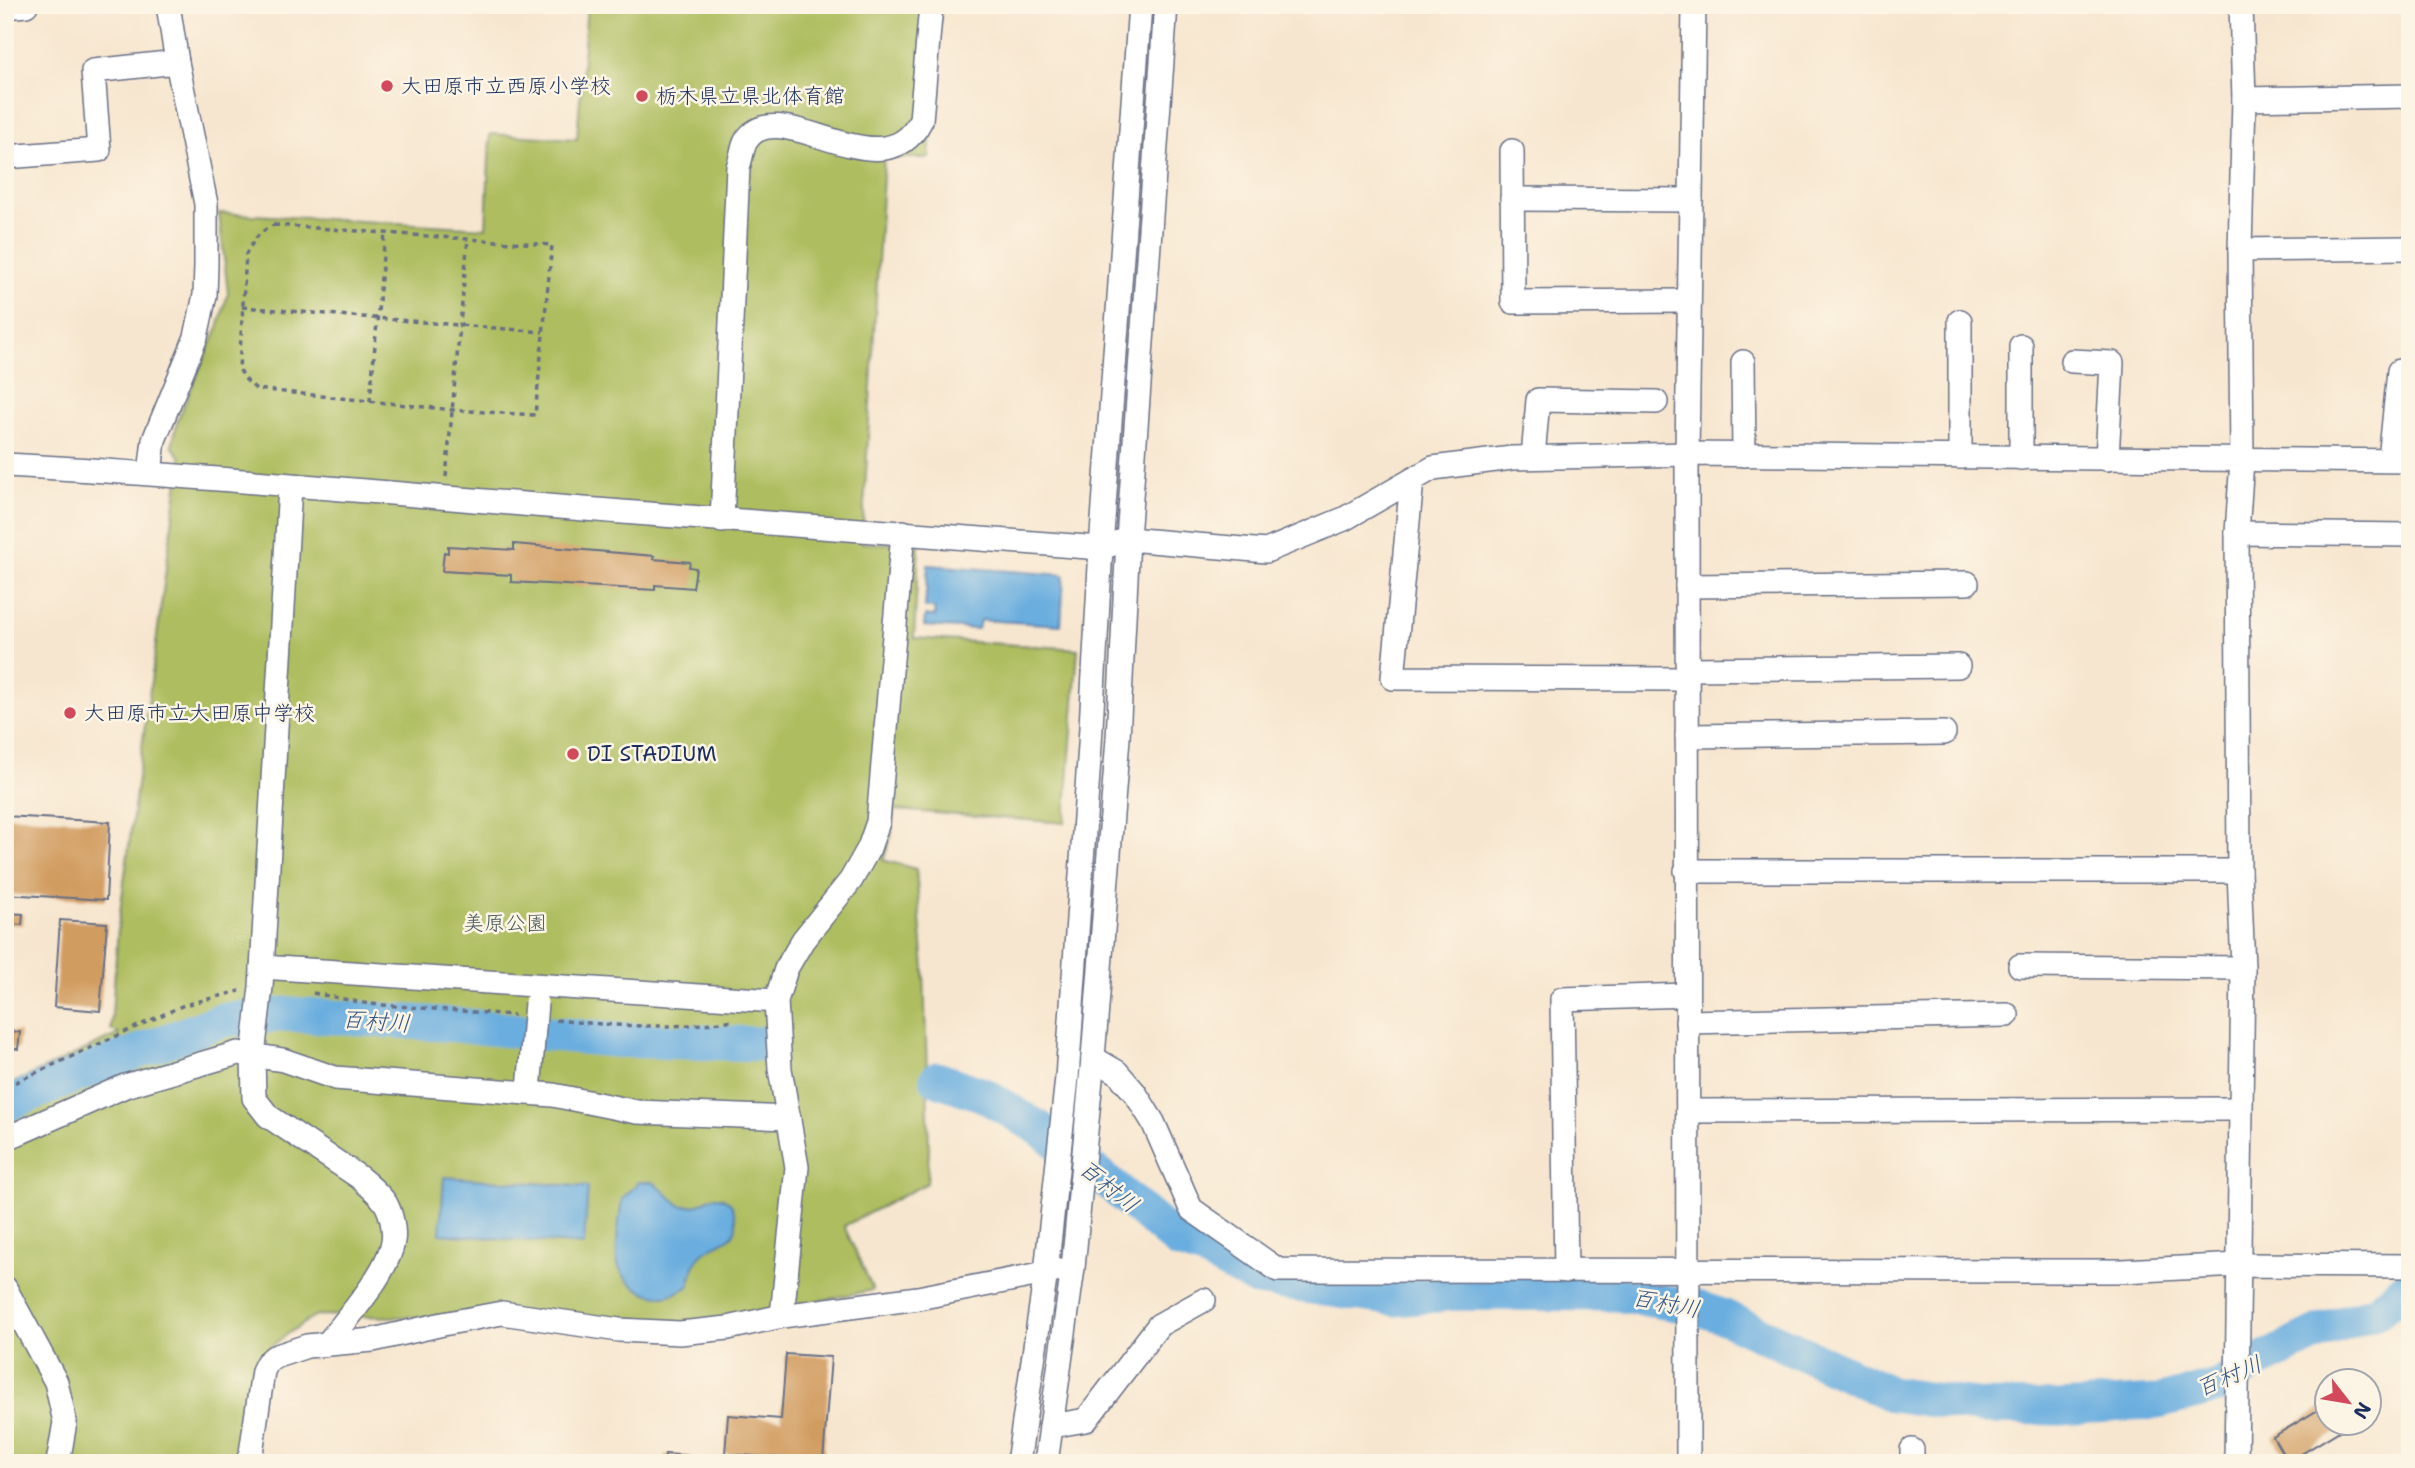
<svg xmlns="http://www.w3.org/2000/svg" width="2415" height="1468" font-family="'Shantell Sans','Klee One',sans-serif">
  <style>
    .green { fill: #aebd5f; stroke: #64765e; stroke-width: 2 }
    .water { fill: #6aaedf; stroke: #426e9e; stroke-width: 2 }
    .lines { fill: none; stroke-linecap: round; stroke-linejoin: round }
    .river { stroke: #6aaedf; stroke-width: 35 }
    .building { fill: #d19c60 }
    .minor-casing { stroke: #686f86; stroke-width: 26 }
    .path { stroke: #686f86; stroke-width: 3.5; stroke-dasharray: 5 5; stroke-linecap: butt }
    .minor { stroke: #fff; stroke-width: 23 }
    .minor-bridge-casing { stroke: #686f86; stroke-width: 26; stroke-linecap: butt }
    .minor-bridge { stroke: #fff; stroke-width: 23 }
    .poi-dot { fill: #d1495b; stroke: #fcf5e5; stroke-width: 2.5 }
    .labels { text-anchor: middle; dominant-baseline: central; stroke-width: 5; stroke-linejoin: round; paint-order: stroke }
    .poi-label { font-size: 21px; fill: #1b2f5e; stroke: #fcf5e5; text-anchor: start }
    .park-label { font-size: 21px; fill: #475a5e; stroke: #fcf5e5 }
    .water-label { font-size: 23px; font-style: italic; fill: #335585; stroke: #fcf5e5 }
  </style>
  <rect width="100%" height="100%" fill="#fcf5e5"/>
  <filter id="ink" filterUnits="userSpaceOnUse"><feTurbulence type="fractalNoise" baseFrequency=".0143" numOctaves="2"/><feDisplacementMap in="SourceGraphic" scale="14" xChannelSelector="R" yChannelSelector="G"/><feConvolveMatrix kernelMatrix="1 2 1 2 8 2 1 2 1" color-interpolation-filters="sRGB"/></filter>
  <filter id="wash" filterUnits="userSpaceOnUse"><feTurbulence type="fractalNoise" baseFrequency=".00686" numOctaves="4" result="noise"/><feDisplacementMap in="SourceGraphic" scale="28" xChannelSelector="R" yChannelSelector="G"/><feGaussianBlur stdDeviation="1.57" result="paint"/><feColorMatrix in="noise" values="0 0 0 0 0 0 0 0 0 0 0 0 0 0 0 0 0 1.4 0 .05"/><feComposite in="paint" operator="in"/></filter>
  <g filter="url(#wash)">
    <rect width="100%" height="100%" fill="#f7e6cf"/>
    <path class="green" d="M587,5H941L929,158H884L862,543L919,544L914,638L1078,649L1065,823L894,810L891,837L883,860L916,869L924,968L929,1150L927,1183L844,1226L873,1290L738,1317L680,1324L316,1315C300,1326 281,1337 267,1350C237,1381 252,1428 231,1463H5V1087L119,1034L111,1029L118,927L181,457L172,446L178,419L219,325L228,293L219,213L486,228L490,134L577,139Z"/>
    <g class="water">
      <path d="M928,565L1064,575L1061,625L980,620L978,629L924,626L925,616H935L934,608H925Z"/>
      <path d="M444,1177L588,1187L584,1245L440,1234Z"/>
      <path d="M639,1182H653L681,1206C686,1206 692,1207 697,1205C704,1203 709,1196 717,1197C724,1197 731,1202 733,1209C744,1242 723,1238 704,1252C693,1260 693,1274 689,1286C681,1291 674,1295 664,1296C644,1297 619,1280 617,1259C615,1240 620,1218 622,1199Z"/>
    </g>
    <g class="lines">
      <g class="river">
        <path d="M937,1079L984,1095L1039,1128L1103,1178L1178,1242L1201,1249L1256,1279L1395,1299L1457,1293L1616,1294L1694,1307L1722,1316L1891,1394L1983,1407L2059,1408L2157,1402L2220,1386L2254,1364L2322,1331L2378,1311L2410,1284"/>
        <path d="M5,1105L82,1073L222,1020L288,1014L457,1025L614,1040L763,1044"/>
      </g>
    </g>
    <g id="blocks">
      <g class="building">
        <path d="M514,544L654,556L653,559L690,562L689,567L696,568L693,588L655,585V590L511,582V575L442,571L444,552L448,553V546L514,550Z"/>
        <path d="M5,816L110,822L106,900L5,894Z"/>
        <path d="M5,913L23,914L22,925L5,924Z"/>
        <path d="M60,920L107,923L100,1011L54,1007Z"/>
        <path d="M5,1031L20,1032L18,1049L5,1048Z"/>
        <path d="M786,1354L831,1357L823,1461L725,1454L728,1415L781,1419Z"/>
        <path d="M2328,1404V1422H2354L2288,1462L2273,1437Z"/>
        <path d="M665,1454L690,1456V1463H664Z"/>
      </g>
    </g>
  </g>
  <g filter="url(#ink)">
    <use href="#blocks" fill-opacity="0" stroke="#686f86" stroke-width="2"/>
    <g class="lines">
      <defs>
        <g id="minor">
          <path d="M5,7L26,5"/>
          <path d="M2244,99L2410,96"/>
          <path d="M1512,151L1513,302L1689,301"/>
          <path d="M5,157L99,150L93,71L177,62"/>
          <path d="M1512,199L1691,200"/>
          <path d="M2240,250L2410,248"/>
          <path d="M2072,361L2112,363L2107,459"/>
          <path d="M1743,362L1744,455"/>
          <path d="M1533,457L1538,400L1656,402"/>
          <path d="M1960,457V321"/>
          <path d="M2021,458V346"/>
          <path d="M2390,460L2399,371"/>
          <path d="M5,465C211,476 416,496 622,512C781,525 941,535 1101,548L1128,539L1266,551L1344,519L1433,468L1512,458L1687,454L2410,461"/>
          <path d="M150,473L154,440L196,337L205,295L206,266V204L177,62L168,5"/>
          <path d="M1412,480L1393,678L1687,679"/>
          <path d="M290,486L261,987L253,1055L254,1098L268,1116L359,1177C368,1185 380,1194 386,1204C391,1213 395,1230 393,1241C389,1271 346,1320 327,1344"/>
          <path d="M722,521L738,167C741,160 742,148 746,141C777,90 884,196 921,120L931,5"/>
          <path d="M2237,533L2410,535"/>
          <path d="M1687,586L1967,583"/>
          <path d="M1687,669L1958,666"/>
          <path d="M1687,736L1944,733"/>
          <path d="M1686,871H2239"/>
          <path d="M2020,966L2243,968"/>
          <path d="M262,967L776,1001"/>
          <path d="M1687,1022L2007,1015"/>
          <path d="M1093,1058L1117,1072L1135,1093L1153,1122L1191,1209L1278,1270L2122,1271L2239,1265L2410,1266"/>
          <path d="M529,1092L532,1053"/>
          <path d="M1688,1111L2240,1109"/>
          <path d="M5,1139L125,1086L238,1053L283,1060L335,1078L553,1095L637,1112L789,1118"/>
          <path d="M1566,1271L1562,999L1687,995"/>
          <path d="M5,1288L56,1382L65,1422L58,1463"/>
          <path d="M782,1316L797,1167L780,1069L776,1001L786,969L803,940L851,880L869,848L878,822L903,532"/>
          <path d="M1051,1426L1086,1420L1159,1325L1204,1300"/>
          <path d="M247,1463L251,1453L263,1371L267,1363L274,1357L307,1346L373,1340L443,1324L502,1313L619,1330L680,1333L728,1328L782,1316L918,1298L1061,1270"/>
          <path d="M1018,1463L1046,1272L1067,1078L1090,745L1101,548L1140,5"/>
          <path d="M1046,1463L1073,1268L1093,1058L1118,738L1128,539L1166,5"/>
          <path d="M1688,1463L1687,454L1694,5"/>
          <path d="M1912,1463V1450"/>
          <path d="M2236,1463L2243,968L2239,871L2237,533L2242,460L2240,250L2244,99L2241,5"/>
        </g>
      </defs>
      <use href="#minor" class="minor-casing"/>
      <g class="path">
        <path d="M274,225L552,245L535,415L453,410L256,389L246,380L239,369L246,254C254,240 259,231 274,225Z"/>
        <path d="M242,307L543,332"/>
        <path d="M370,401L385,233"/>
        <path d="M446,477L468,238"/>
        <path d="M313,993L369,1004L514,1015"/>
        <path d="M556,1020C615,1026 675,1030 733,1020"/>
        <path d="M5,1083L16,1082L184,1005L240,991"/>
      </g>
      <use href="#minor" class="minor"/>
      <defs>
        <path id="minor-bridge" d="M532,1053L536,1003"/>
      </defs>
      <use href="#minor-bridge" class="minor-bridge-casing"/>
      <use href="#minor-bridge" class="minor-bridge"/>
    </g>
  </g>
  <g class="poi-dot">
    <circle cx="387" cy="86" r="7"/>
    <circle cx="642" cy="96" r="7"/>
    <circle cx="70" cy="713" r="7"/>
    <circle cx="573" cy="754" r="7"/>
  </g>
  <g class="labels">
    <g class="poi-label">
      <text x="401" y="86">大田原市立西原小学校</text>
      <text x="656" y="96">栃木県立県北体育館</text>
      <text x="84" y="713">大田原市立大田原中学校</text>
      <text x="587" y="754">DI STADIUM</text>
    </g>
    <g class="park-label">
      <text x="505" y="923">美原公園</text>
    </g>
    <g class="water-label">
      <text transform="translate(376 1021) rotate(4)">百村川</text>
      <text transform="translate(1109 1186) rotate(39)">百村川</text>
      <text transform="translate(1666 1303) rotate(11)">百村川</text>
      <text transform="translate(2229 1376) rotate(-23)">百村川</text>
    </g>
  </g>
  <rect width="2415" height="1468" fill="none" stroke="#fcf5e5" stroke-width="28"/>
  <g transform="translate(2348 1402) rotate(121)"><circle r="33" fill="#fcf5e5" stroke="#a2a6af" stroke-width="2"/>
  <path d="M0-5L12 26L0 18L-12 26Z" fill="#d1495b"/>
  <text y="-10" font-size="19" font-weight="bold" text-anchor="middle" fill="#1b2f5e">N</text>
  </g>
</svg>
